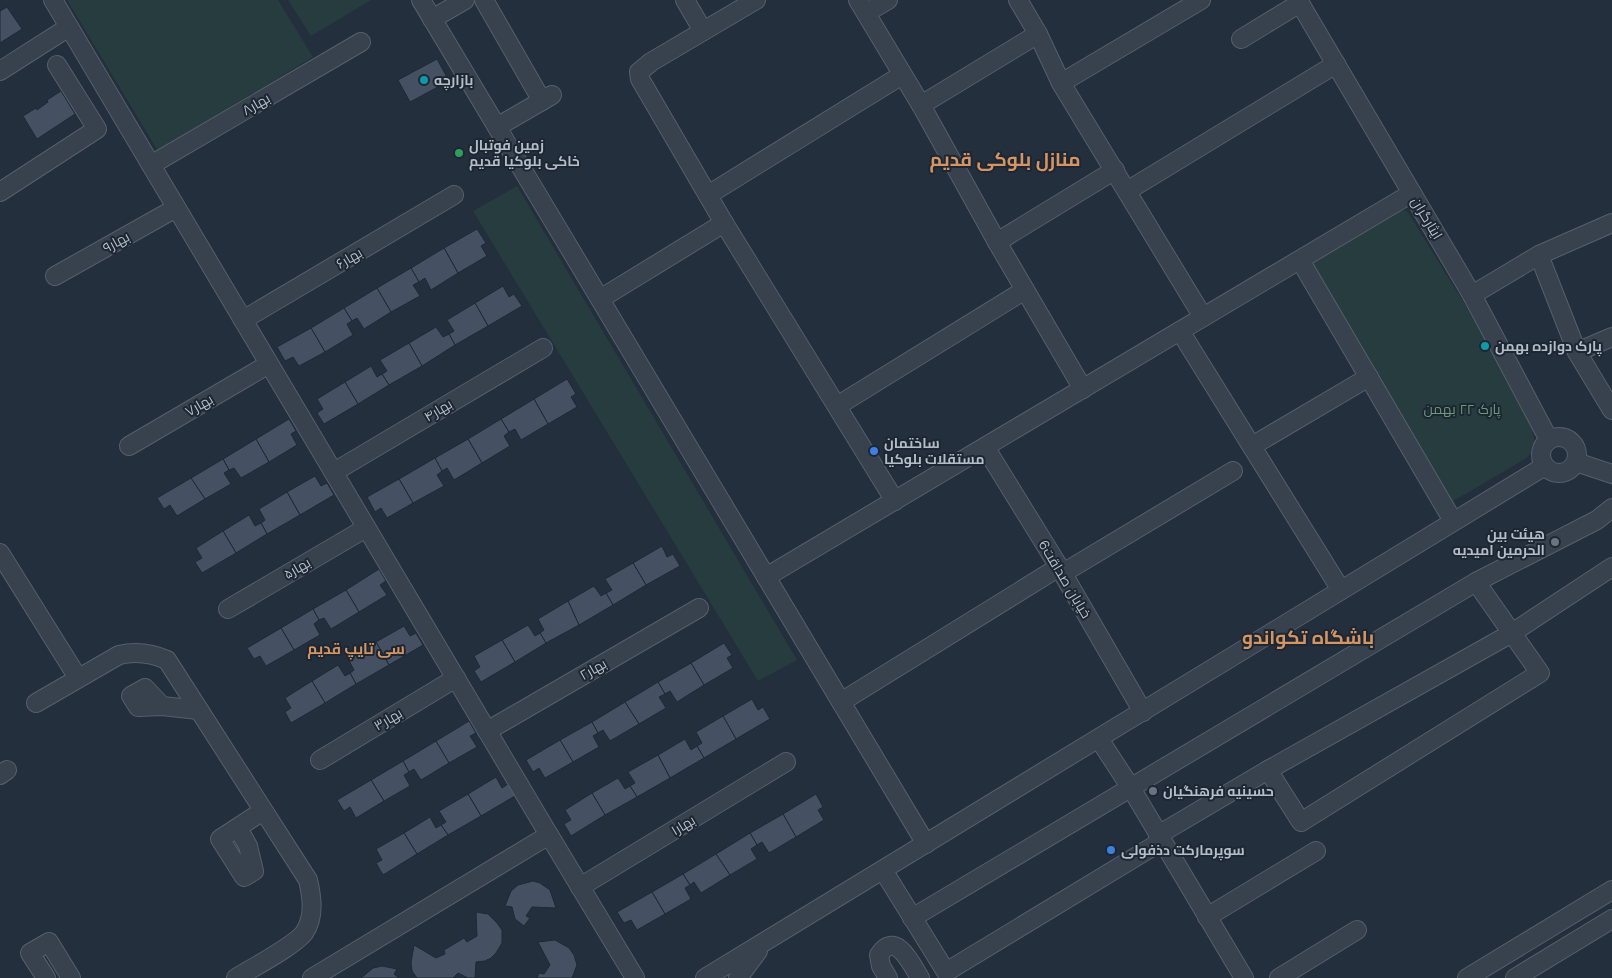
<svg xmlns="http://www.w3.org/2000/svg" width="1612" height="978" font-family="'DM Sans',Cairo,sans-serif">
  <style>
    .green { fill: #263c3f }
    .building { fill: #455162; stroke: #1f2835 }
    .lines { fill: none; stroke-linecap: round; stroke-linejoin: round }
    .minor-casing { stroke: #565f6c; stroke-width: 20 }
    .minor { stroke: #38414e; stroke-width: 18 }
    .culture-dot { fill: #0f9aa8; stroke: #1d2633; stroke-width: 2 }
    .leisure-dot { fill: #2e9e5b; stroke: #1d2633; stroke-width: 2 }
    .shop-dot { fill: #3f7fe0; stroke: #1d2633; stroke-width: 2 }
    .worship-dot { fill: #6b7280; stroke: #1d2633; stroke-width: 2 }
    .labels { text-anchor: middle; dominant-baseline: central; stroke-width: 4; stroke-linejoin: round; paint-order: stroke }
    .poi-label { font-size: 14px; font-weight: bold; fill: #b4bcc9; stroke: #1d2633; text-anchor: start }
    .street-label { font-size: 14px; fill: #b4bcc9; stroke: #1d2633 }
    .park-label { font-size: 14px; fill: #6b9a76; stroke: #1d2633 }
    .neighbourhood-label { font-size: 15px; font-weight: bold; fill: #d59563; stroke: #1d2633 }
    .district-label { font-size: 19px; font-weight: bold; fill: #d59563; stroke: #1d2633 }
  </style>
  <rect width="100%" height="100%" fill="#242f3e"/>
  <g class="green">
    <path d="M67,0H278L313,57L158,151Z"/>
    <path d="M288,0H371L311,36Z"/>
    <path d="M517,186L797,660L758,681L473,211Z"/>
    <path d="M1399,210L1407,211L1510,377L1530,419L1536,449L1525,459L1450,503L1308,265Z"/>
  </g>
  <g class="building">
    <path d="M7,7L22,29L0,43V11Z"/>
    <path d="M437,59L449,81L410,102L398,80Z"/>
    <path d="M61,91L75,114L37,139L23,116L36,108L37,110L48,102L47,100Z"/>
    <path d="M477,229L486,243L481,246L487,256L458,273L444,248Z"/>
    <path d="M444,248L458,273L431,290L425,278L419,282L411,268Z"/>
    <path d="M411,268L419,282L413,285L420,296L391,312L377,288Z"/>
    <path d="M503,286L509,297L514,294L522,306L488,326L475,303Z"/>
    <path d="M377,288L391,312L364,329L357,318L352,321L344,308Z"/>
    <path d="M475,303L488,326L455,345L449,334L454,331L447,320Z"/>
    <path d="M344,308L352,321L347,324L353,335L325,352L311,328Z"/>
    <path d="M436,327L443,337L449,334L455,345L422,366L409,343Z"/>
    <path d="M311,328L325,352L299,366L293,357L285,361L277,347Z"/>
    <path d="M409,343L422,366L389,385L382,374L387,371L380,360Z"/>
    <path d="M371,366L377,377L382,374L389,385L358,404L345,382Z"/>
    <path d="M567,379L576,394L571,397L577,407L548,424L534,399Z"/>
    <path d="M345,382L358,404L324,424L317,413L323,409L317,399Z"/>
    <path d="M534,399L548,424L521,440L515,429L509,432L501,419Z"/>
    <path d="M289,419L296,431L291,434L297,445L269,462L256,439Z"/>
    <path d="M501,419L509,432L504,436L510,446L482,463L468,439Z"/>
    <path d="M256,439L269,462L241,478L234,468L229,470L223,459Z"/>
    <path d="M468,439L482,463L454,480L447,468L442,471L435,458Z"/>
    <path d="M435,458L442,471L437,475L444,486L413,503L399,479Z"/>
    <path d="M223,459L229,470L224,473L231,484L205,499L191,478Z"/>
    <path d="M315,476L321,486L327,483L334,495L300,515L287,492Z"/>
    <path d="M191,478L205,499L177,516L170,505L164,509L157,498Z"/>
    <path d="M399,479L413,503L387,518L381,508L375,512L367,497Z"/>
    <path d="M287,492L300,515L267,534L261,523L265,520L259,509Z"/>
    <path d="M249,515L255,526L261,523L267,534L236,553L223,531Z"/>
    <path d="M223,531L236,553L202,573L195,562L202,558L196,548Z"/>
    <path d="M662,546L667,557L673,554L680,566L646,585L633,563Z"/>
    <path d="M633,563L646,585L613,605L606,593L612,590L605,579Z"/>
    <path d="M379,569L386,581L380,585L387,595L359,612L346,590Z"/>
    <path d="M594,586L601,596L606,593L613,605L579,625L568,601Z"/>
    <path d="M346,590L359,612L331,629L324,618L319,620L313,609Z"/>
    <path d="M568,601L579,625L546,643L540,633L544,630L538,619Z"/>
    <path d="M313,609L319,620L314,624L320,635L294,650L281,628Z"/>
    <path d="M528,625L535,636L540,633L546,643L515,662L502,640Z"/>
    <path d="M404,626L410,636L416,633L423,645L389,665L376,642Z"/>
    <path d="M281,628L294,650L266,666L260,656L254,659L247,648Z"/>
    <path d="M502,640L515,662L481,682L474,671L480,667L474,656Z"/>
    <path d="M376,642L389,665L356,684L350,673L354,670L348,659Z"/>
    <path d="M724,643L732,655L727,658L733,668L704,685L691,663Z"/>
    <path d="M691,663L704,685L677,702L670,691L665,694L658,682Z"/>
    <path d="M338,665L345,676L350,673L356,684L325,703L312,681Z"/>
    <path d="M312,681L325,703L291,723L285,712L291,708L285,698Z"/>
    <path d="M658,682L665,694L659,697L666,708L639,724L625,702Z"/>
    <path d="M752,699L758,710L763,707L770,719L736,739L723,716Z"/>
    <path d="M625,702L639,724L610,741L603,730L598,733L592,722Z"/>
    <path d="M723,716L736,739L704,758L697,746L702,743L696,732Z"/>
    <path d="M469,721L476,733L470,736L477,747L449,763L436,741Z"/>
    <path d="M592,722L598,733L593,736L599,747L573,762L560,740Z"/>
    <path d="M685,739L691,750L697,746L704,758L670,778L658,755Z"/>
    <path d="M560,740L573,762L545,778L539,768L533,772L526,760Z"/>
    <path d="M436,741L449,763L421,780L414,769L409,772L403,761Z"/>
    <path d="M658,755L670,778L637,797L630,786L635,783L628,772Z"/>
    <path d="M403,761L409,772L404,775L410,786L384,801L371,780Z"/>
    <path d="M496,777L502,788L508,784L515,796L481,816L468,794Z"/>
    <path d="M618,778L625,789L630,786L637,797L605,815L592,793Z"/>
    <path d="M371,780L384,801L356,818L350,807L344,811L337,800Z"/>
    <path d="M592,793L605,815L571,836L564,824L571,820L565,810Z"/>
    <path d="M468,794L481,816L448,835L441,825L446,822L439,811Z"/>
    <path d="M816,794L823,807L818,810L824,820L796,837L783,814Z"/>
    <path d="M783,814L796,837L769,853L762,842L757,845L750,833Z"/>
    <path d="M430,817L436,828L441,825L448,835L417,854L404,833Z"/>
    <path d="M404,833L417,854L383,875L376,863L382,860L376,849Z"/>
    <path d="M750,833L757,845L751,849L757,859L730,875L716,854Z"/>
    <path d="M716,854L730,875L701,893L694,882L690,885L683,874Z"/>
    <path d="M683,874L690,885L685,888L691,899L665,914L652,892Z"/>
    <path d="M533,881L540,883L550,890L556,908L532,907L526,916L530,918L524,926L515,919L512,907L505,906L511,891L518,885Z"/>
    <path d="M652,892L665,914L637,930L631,920L624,923L617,912Z"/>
    <path d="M476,912L488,914L497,923L502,930V943L496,953L491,958L485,961L476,962L475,978H468L458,973L453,978H417L412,971L411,963L414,945L436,958L445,954L444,950L464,938L467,942L477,936Z"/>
    <path d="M555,940L569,948L574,955L577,965L572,978H537L539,973L544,974L550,965L538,942Z"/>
    <path d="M382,966L397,969L394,974L399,978H361L373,968Z"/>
  </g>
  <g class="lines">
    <defs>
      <g id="minor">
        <path d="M53,0L549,835"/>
        <path d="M421,0L926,844"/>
        <path d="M484,0L542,101"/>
        <path d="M685,0L703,31"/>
        <path d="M756,0L651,62L639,72L640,79L724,223L895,501"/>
        <path d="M858,0L921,105L997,242L1083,389"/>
        <path d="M1018,0L1038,34L1061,83L1203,317"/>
        <path d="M1298,0L1472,295L1549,440"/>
        <path d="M866,13L888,0"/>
        <path d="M432,19L465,0"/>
        <path d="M1241,39L1300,3"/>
        <path d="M0,71L69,27"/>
        <path d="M1061,83L1201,0"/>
        <path d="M921,105L1038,34"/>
        <path d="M497,127L552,95"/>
        <path d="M151,165L361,42"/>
        <path d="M1127,191L1336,64"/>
        <path d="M0,192L97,129L57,65"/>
        <path d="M708,195L902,75"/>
        <path d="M997,242L1115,170"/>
        <path d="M1539,255L1577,352L1612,410"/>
        <path d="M1300,260L1453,521"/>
        <path d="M55,276L176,208"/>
        <path d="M1472,295L1539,255L1612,223"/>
        <path d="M600,299L724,223"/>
        <path d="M243,320L454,195"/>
        <path d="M1180,331L1341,590"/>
        <path d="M1577,352L1612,337"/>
        <path d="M837,406L1025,290"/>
        <circle cx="1559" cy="455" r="18"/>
        <path d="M129,446L269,364"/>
        <path d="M1252,446L1369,377"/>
        <path d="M985,447L1059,567L1143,712"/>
        <path d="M1576,462L1612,474"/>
        <path d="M334,472L543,348"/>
        <path d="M0,553L78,678"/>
        <path d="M1063,573L1233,471"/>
        <path d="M766,577L1412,193"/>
        <path d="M228,609L366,528"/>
        <path d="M841,702L1059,567"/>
        <path d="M36,703L119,655C136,651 151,653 167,660L308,880C312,897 315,917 304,933C294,946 252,968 236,978"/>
        <path d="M162,706L138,707L131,696L145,688L162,706L199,710"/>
        <path d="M487,731L699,608"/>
        <path d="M1099,739L1131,788L1244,978"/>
        <path d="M320,760L456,678"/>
        <path d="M1268,770L1301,822L1540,673L1476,582"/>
        <path d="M0,775L7,770"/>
        <path d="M238,828L248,846L254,871L244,877L220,839L263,811"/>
        <path d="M1158,835L1268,770L1512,633L1612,567"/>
        <path d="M883,870L946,972L1162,841"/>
        <path d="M580,887L786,762"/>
        <path d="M1207,917L1316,851"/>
        <path d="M912,918L1476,582L1597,520L1612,508"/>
        <path d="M46,978L30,953L49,942L71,978"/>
        <path d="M312,978L549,835L635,978"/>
        <path d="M705,978L1545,466"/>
        <path d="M738,978L758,951"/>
        <path d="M888,978L881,966L879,955C896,929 912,965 920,978"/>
        <path d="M1279,978L1357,930"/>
        <path d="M1467,978L1612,890"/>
        <path d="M1515,978L1612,919"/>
      </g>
    </defs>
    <use href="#minor" class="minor-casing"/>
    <use href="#minor" class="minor"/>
  </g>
  <g class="culture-dot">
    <circle cx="424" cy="80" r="5"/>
    <circle cx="1485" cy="346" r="5"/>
  </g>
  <circle class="leisure-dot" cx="459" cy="153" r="5"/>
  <g class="shop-dot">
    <circle cx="874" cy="451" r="5"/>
    <circle cx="1111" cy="850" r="5"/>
  </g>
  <g class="worship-dot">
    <circle cx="1555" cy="542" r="5"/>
    <circle cx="1153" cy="791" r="5"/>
  </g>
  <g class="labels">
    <g class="poi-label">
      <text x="434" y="80">بازارچه</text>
      <text x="469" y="145">زمین فوتبال<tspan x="469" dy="16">خاکی بلوکیا قدیم</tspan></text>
      <text x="1495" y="346">پارک دوازده بهمن</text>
      <text x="884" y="443">ساختمان<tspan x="884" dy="16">مستقلات بلوکیا</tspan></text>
      <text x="1545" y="534" text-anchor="end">هیئت بین<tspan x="1545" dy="16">الحرمین امیدیه</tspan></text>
      <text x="1163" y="791">حسینیه فرهنگیان</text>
      <text x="1121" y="850">سوپرمارکت دذفولی</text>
    </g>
    <g class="street-label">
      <text transform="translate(256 104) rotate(-30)">بهار۸</text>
      <text transform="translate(1427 218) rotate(59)">ایثارگران</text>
      <text transform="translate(116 242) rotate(-29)">بهار۹</text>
      <text transform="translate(349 258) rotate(-31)">بهار۶</text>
      <text transform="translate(199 405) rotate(-30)">بهار۷</text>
      <text transform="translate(438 410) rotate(-31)">بهار۴</text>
      <text transform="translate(297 568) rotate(-30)">بهار۵</text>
      <text transform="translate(1065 579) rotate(59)">خیابان صداقت6</text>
      <text transform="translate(593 669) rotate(-30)">بهار۲</text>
      <text transform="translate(388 719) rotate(-31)">بهار۳</text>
      <text transform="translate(683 825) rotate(-31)">بهار۱</text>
    </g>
    <g class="park-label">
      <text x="1462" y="409">پارک ۲۲ بهمن</text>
    </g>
    <g class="neighbourhood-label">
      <text x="356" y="649">سی تایپ قدیم</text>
    </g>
    <g class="district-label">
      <text x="1005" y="159">منازل بلوکی قدیم</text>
      <text x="1308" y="637">باشگاه تکواندو</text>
    </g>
  </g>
</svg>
